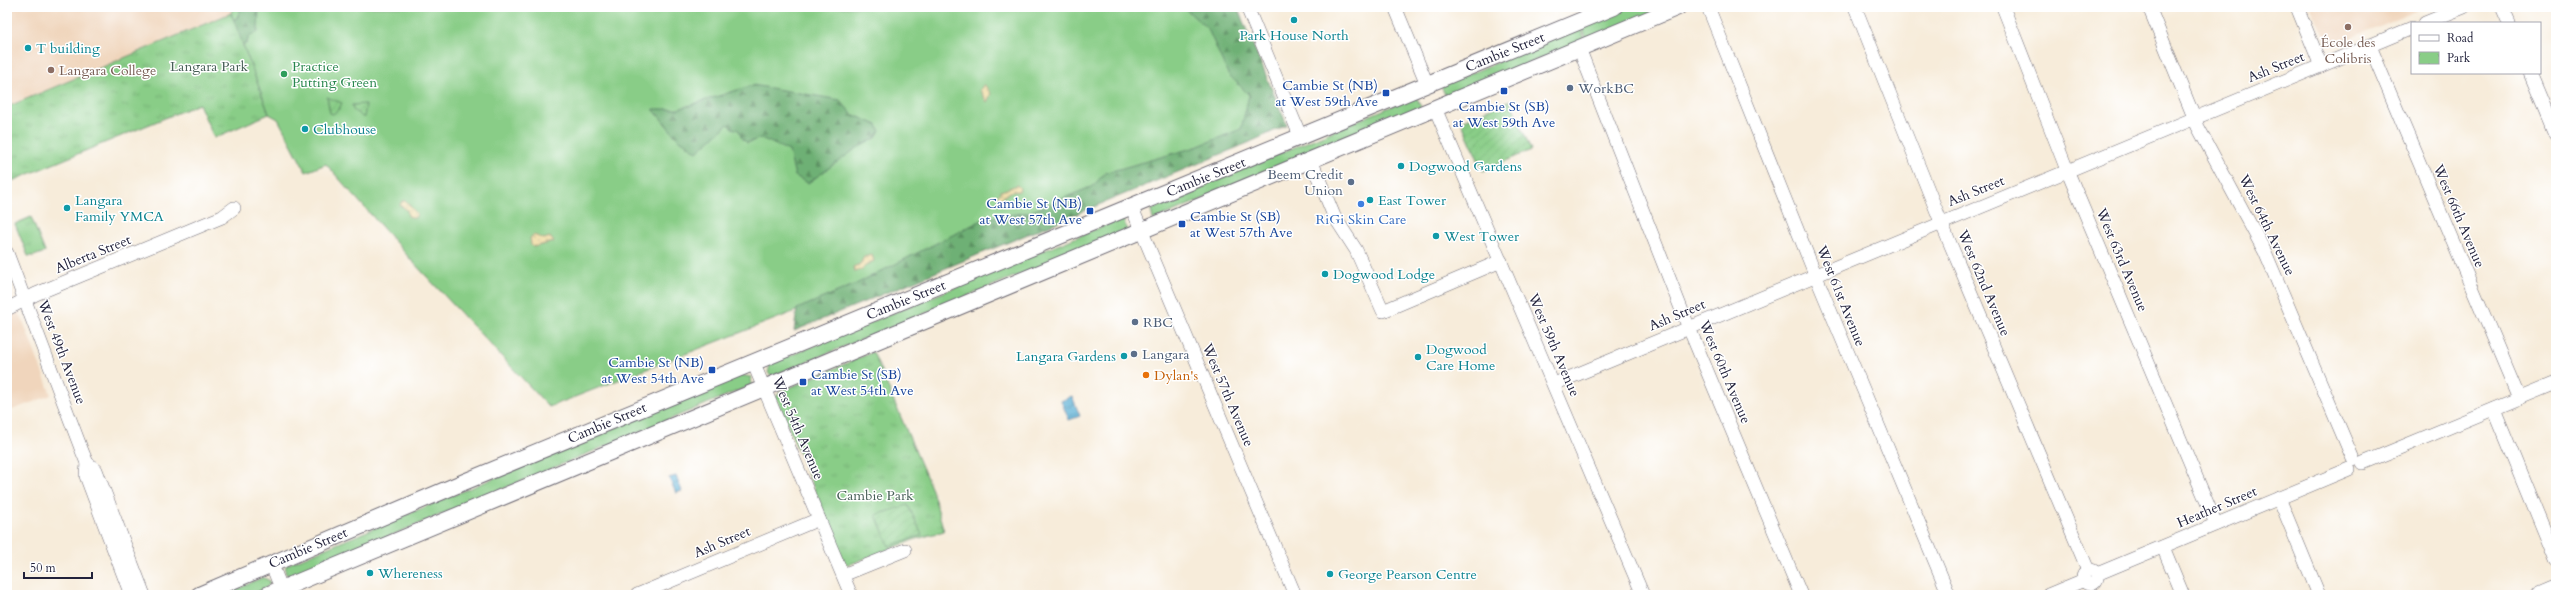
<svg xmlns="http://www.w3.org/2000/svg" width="2563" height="602" font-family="Cardo,serif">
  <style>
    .built { fill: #f0d5bc }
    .grass { fill: #89cd87; stroke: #567861 }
    .forest { fill: url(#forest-firs); stroke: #486958 }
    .sand { fill: url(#sand-dots); stroke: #887e6c }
    .park { fill: url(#park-tufts); stroke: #567861 }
    .garden { fill: url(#garden-furrows); stroke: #567861 }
    .water { fill: url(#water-waves); stroke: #3c6887 }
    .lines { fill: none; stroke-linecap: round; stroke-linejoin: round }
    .minor-casing { stroke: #6d6973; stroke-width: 14 }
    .major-casing { stroke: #6d6973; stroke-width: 18 }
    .minor { stroke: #fff; stroke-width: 13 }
    .major { stroke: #fff; stroke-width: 16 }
    .culture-dot { fill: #0f9aa8; stroke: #fff; stroke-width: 1.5 }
    .education-dot { fill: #8d6e63; stroke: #fff; stroke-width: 1.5 }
    .leisure-dot { fill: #2e9e5b; stroke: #fff; stroke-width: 1.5 }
    .service-dot { fill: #5c6f8a; stroke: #fff; stroke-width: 1.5 }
    .transit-dot { fill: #1a4fb4; stroke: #fff; stroke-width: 1.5 }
    .shop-dot { fill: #3f7fe0; stroke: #fff; stroke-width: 1.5 }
    .food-dot { fill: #e8710a; stroke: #fff; stroke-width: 1.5 }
    .labels { text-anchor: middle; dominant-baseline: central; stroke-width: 3; stroke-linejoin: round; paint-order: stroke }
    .culture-label { font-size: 14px; fill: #0d838f; stroke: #fff; text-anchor: start }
    .education-label { font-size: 14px; fill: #785e54; stroke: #fff }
    .street-label { font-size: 14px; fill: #22223b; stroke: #fff }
    .park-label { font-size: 14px; fill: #465e56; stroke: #fff }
    .leisure-label { font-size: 14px; fill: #27864d; stroke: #fff; text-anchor: start }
    .transit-label { font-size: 14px; fill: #164399; stroke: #fff; text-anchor: end }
    .service-label { font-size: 14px; fill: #4e5e75; stroke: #fff; text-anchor: start }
    .shop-label { font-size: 14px; fill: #366cbe; stroke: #fff }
    .food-label { font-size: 14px; fill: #c56008; stroke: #fff; text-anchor: start }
  </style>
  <defs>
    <pattern id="forest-firs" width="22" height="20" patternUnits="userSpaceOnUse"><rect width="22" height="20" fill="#6eb074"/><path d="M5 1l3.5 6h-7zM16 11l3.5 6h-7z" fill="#5a8f60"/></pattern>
    <pattern id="sand-dots" width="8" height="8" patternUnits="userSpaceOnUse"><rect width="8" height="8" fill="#eeda9e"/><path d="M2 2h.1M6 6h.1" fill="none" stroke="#ccbb89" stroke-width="1.8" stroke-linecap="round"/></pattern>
    <pattern id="park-tufts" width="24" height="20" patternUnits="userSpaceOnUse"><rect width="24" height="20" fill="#89cd87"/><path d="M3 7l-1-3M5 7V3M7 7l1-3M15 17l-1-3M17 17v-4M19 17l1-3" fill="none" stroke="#76b075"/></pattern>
    <pattern id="garden-furrows" width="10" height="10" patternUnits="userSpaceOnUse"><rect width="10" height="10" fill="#89cd87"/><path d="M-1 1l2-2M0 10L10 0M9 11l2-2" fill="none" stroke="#76b075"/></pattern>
    <pattern id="water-waves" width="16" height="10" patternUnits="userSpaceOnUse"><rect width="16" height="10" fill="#56add3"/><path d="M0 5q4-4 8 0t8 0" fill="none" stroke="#478cac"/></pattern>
  </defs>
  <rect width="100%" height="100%" fill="#fff"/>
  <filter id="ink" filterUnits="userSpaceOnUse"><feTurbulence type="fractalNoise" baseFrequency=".025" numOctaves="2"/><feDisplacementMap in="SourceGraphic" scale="8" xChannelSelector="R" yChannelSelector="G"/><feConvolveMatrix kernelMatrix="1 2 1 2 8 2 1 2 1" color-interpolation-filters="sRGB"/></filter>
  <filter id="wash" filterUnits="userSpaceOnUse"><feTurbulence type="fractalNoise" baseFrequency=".012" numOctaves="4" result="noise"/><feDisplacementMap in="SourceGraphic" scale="16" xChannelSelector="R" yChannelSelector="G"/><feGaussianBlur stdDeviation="0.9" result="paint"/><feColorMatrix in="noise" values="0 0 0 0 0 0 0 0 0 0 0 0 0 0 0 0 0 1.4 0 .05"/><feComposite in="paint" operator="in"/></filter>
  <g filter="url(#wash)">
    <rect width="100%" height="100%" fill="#f7ecda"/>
    <g class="built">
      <path d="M7,7H233L231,13L7,107Z"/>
      <path d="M2311,7H2426L2328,47Z"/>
      <path d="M17,312L21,316L51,395L7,412V317L10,313Z"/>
    </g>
    <g class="grass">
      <path d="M233,7H1229L1277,117L832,297L549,407L413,262L326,164L306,172L278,119L269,114L231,13Z"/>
      <path d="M1629,7H1665L1587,39L1582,26Z"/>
      <path d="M1581,27L1585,40L1446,97L1441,86Z"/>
      <path d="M1416,96L1421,107L1153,220L1151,210L1193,193L1214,181Z"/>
      <path d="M1118,220H1123L1128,230L772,376L768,373L770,364Z"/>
      <path d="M741,375L751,377L752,385L291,577L285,573L286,565Z"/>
      <path d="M263,577L270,581C269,595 236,595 225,595Z"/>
    </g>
    <g class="forest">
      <path d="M242,7H259L258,32L249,36L247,43L237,49L228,19H236Z"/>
      <path d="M1183,7H1237L1287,125L1248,143L794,331L797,309L856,284L986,218L1030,212L1093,186L1105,173L1196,147L1241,129L1249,95L1228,74L1208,29Z"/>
      <path d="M753,85L840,100L852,114L877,125L880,131L876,138L857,148L808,183L795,176L789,151L761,138L747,143L741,137L739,130L732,128L728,124L697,152L677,138L653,109H678Z"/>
    </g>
    <g class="sand">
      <path d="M984,84L991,94L987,102L980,90Z"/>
      <path d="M1017,185L1020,188L1019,191L1010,192L1000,199L997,197L1001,191Z"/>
      <path d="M402,201H406L417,214L415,218L408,216L407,210L400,205Z"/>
      <path d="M534,235L544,239L550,237L554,242L533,247L531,245L530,238Z"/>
      <path d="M872,255L874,261C866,264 861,272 854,272L853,267L860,264L864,257Z"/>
    </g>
    <g class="park">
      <path d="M231,13L269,114L214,138L199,104L7,183V107Z"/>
      <path d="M31,217L45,252L34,256H28L15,224Z"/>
      <path d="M873,352L932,490L944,531L913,540L848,565L844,561L776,397L781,391Z"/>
    </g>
    <g class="garden">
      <path d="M327,97L342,103L339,109L333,114L330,113Z"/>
      <path d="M1510,100L1531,150L1483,171L1461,121Z"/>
      <path d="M366,104L364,118L353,110L352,105Z"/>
      <path d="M908,505L922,535L889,546L876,515Z"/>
    </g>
    <g class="water">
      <path d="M1072,396L1080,416L1069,420L1061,401Z"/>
      <path d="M676,476L682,491L676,493L669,478Z"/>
    </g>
  </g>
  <g filter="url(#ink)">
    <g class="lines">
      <defs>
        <g id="minor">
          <path d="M1247,7L1301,138"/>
          <path d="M1395,7L1427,84"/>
          <path d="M1708,7L1815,274L1949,595"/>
          <path d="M1855,7L1941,222L2088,570"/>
          <path d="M2003,7L2067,170L2216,524"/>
          <path d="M2149,7L2198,127L2265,252L2353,459"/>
          <path d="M2297,7L2321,66"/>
          <path d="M2502,7L2509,23"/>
          <path d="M2425,23L2464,7"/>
          <path d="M2370,46L2519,398"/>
          <path d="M1579,48L1684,316L1801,595"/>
          <path d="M2530,73L2556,135"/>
          <path d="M1435,108L1643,595"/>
          <path d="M1311,160L1334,216L1356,250L1383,311L1501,261"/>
          <path d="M1132,208L1295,595"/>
          <path d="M7,253L82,451L87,463L96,470L144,595"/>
          <path d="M7,309L36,294L222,217L234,208"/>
          <path d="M753,362L851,595"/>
          <path d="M1554,384L2412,28"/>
          <path d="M2494,409L2556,560"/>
          <path d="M87,463L86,476L131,595"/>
          <path d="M2363,463L2556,383"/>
          <path d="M2279,498L2319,595"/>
          <path d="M2163,547L2183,595"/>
          <path d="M271,563L284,595"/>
          <circle cx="2090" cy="577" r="7"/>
          <path d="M2097,574L2349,469"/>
          <path d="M843,575L905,550"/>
          <path d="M637,595L819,519"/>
          <path d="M2048,595L2084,580"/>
          <path d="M2537,595L2556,587"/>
        </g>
        <g id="major">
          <path d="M199,595L464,482L1614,7"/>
          <path d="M267,595L1678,7"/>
        </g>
      </defs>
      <use href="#minor" class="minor-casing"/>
      <use href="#major" class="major-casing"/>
      <use href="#minor" class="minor"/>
      <use href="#major" class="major"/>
    </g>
  </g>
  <g class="culture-dot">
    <circle cx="1294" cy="20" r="4"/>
    <circle cx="28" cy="48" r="4"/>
    <circle cx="305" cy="129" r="4"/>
    <circle cx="1401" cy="166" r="4"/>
    <circle cx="1370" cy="200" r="4"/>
    <circle cx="67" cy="208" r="4"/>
    <circle cx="1436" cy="236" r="4"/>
    <circle cx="1325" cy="274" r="4"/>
    <circle cx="1124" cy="356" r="4"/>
    <circle cx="1418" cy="357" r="4"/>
    <circle cx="370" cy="573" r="4"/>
    <circle cx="1330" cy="574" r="4"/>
  </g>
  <g class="education-dot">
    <circle cx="2348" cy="27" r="4"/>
    <circle cx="51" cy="70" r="4"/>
  </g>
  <circle class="leisure-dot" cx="284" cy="74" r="4"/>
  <g class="service-dot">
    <circle cx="1570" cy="88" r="4"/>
    <circle cx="1351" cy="182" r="4"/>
    <circle cx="1135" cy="322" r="4"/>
    <circle cx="1134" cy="354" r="4"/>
  </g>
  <g class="transit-dot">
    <rect x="1500" y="87" width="8" height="8" rx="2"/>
    <rect x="1382" y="89" width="8" height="8" rx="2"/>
    <rect x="1086" y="207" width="8" height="8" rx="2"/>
    <rect x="1178" y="220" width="8" height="8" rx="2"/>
    <rect x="708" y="366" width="8" height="8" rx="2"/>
    <rect x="799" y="378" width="8" height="8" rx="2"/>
  </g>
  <circle class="shop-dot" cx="1361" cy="204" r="4"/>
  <circle class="food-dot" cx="1146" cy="375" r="4"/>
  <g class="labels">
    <g class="culture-label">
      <text x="1294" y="35" text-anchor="middle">Park House North</text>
      <text x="36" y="48">T building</text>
      <text x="313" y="129">Clubhouse</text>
      <text x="1409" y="166">Dogwood Gardens</text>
      <text x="75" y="200">Langara<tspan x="75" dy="16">Family YMCA</tspan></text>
      <text x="1378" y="200">East Tower</text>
      <text x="1444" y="236">West Tower</text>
      <text x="1333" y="274">Dogwood Lodge</text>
      <text x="1426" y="349">Dogwood<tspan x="1426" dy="16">Care Home</tspan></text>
      <text x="1116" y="356" text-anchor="end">Langara Gardens</text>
      <text x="378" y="573">Whereness</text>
      <text x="1338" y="574">George Pearson Centre</text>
    </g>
    <g class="education-label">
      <text x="2348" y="42">École des<tspan x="2348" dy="16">Colibris</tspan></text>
      <text x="59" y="70" text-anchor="start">Langara College</text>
    </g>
    <g class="street-label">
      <text transform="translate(1505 52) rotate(-22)">Cambie Street</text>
      <text transform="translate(2276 67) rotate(-22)">Ash Street</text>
      <text transform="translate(1206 177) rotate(-22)">Cambie Street</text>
      <text transform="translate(1976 191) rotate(-22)">Ash Street</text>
      <text transform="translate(2459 216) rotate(67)">West 66th Avenue</text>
      <text transform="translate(2267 225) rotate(64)">West 64th Avenue</text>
      <text transform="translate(93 254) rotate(-22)">Alberta Street</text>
      <text transform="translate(2122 260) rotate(67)">West 63rd Avenue</text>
      <text transform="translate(1984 283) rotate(67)">West 62nd Avenue</text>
      <text transform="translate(1841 296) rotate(68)">West 61st Avenue</text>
      <text transform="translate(906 300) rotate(-22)">Cambie Street</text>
      <text transform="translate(1677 315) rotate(-23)">Ash Street</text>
      <text transform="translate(1554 345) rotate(67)">West 59th Avenue</text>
      <text transform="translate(62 352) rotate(69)">West 49th Avenue</text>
      <text transform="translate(1725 372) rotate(67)">West 60th Avenue</text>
      <text transform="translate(1228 395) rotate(67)">West 57th Avenue</text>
      <text transform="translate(607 423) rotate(-23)">Cambie Street</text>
      <text transform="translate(798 428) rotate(67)">West 54th Avenue</text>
      <text transform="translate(2217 507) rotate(-23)">Heather Street</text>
      <text transform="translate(722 542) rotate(-23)">Ash Street</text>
      <text transform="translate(308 548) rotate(-23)">Cambie Street</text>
    </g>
    <g class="park-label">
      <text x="209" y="66">Langara Park</text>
      <text x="875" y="495">Cambie Park</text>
    </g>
    <g class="leisure-label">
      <text x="292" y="66">Practice<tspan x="292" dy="16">Putting Green</tspan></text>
    </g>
    <g class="transit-label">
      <text x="1378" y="85">Cambie St (NB)<tspan x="1378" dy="16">at West 59th Ave</tspan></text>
      <text x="1504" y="106" text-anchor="middle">Cambie St (SB)<tspan x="1504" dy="16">at West 59th Ave</tspan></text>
      <text x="1082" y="203">Cambie St (NB)<tspan x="1082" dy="16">at West 57th Ave</tspan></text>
      <text x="1190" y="216" text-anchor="start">Cambie St (SB)<tspan x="1190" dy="16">at West 57th Ave</tspan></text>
      <text x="704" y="362">Cambie St (NB)<tspan x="704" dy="16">at West 54th Ave</tspan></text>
      <text x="811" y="374" text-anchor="start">Cambie St (SB)<tspan x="811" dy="16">at West 54th Ave</tspan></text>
    </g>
    <g class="service-label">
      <text x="1578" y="88">WorkBC</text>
      <text x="1343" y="174" text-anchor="end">Beem Credit<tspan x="1343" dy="16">Union</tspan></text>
      <text x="1143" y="322">RBC</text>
      <text x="1142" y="354">Langara</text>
    </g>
    <g class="shop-label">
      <text x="1361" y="219">RiGi Skin Care</text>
    </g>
    <g class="food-label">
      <text x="1154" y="375">Dylan's</text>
    </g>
  </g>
  <rect width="2563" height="602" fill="none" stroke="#fff" stroke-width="24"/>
  <rect x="2411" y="22" width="130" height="52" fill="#ffffff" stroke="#a7a7b1"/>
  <rect x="2419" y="35" width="20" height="6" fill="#ffffff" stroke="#a7a7b1"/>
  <text x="2447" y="42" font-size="12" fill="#22223b">Road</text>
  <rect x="2419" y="52" width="20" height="12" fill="url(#park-tufts)" stroke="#a7a7b1"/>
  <text x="2447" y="62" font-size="12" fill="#22223b">Park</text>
  <path d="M24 572v6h68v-6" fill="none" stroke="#22223b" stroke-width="2"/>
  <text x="30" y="572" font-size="12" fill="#22223b" stroke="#ffffff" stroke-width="3" paint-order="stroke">50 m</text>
</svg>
